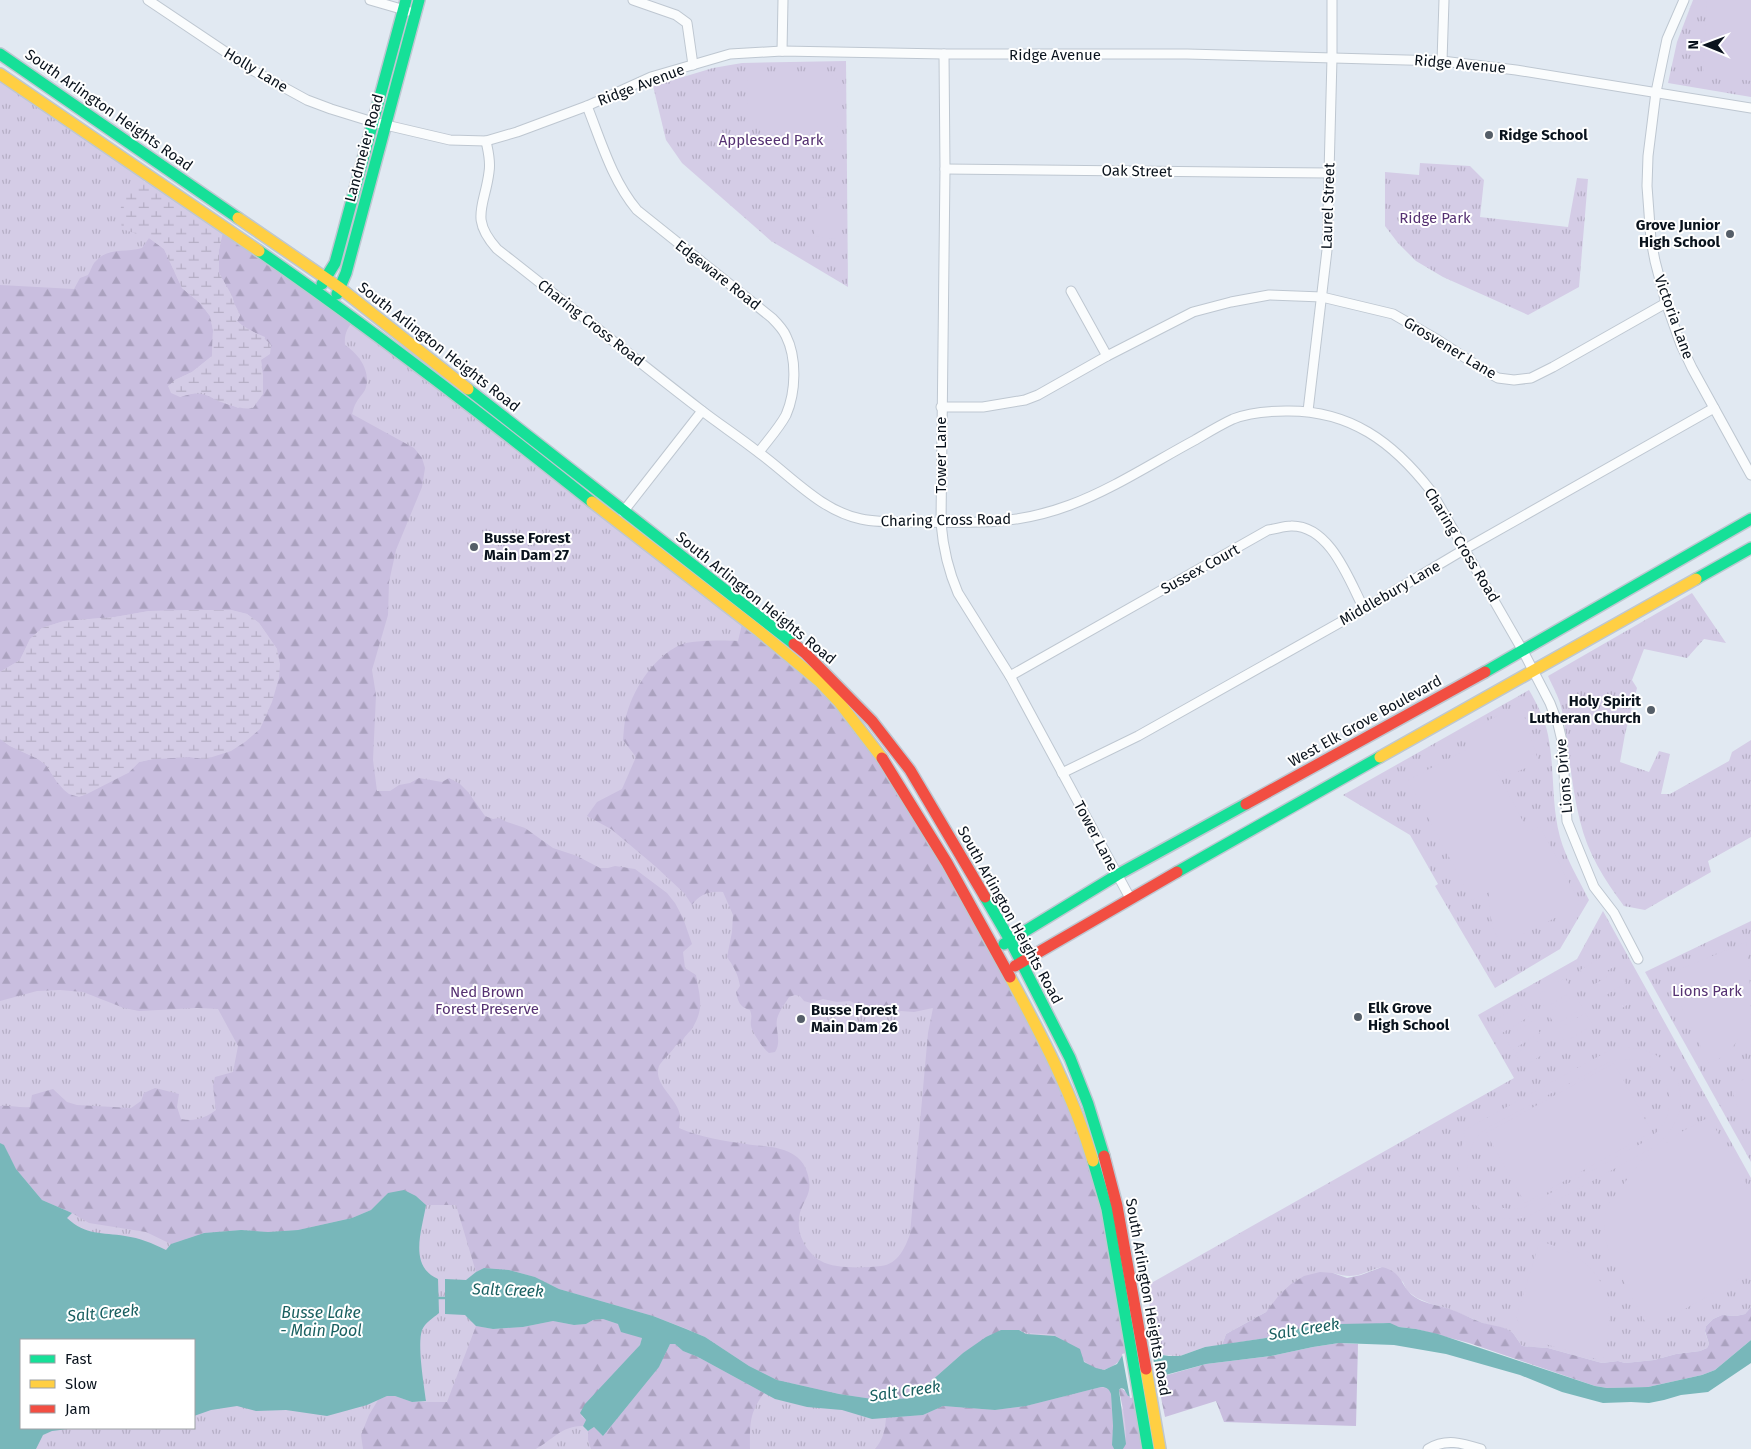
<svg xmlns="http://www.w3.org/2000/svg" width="1751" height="1449" font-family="'Fira Sans',sans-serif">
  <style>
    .grass { fill: url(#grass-tufts); fill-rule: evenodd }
    .forest { fill: url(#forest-firs) }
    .wetland { fill: url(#wetland-marsh) }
    .pitch { fill: #d4cce6; fill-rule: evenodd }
    .water { fill: #78b7ba }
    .pier { fill: #e1e9f2 }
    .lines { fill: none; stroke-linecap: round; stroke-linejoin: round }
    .stream { stroke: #78b7ba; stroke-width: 2.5 }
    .street-casing { stroke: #bec7d1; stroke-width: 11 }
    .fast-casing { stroke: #bec7d1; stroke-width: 14 }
    .slow-casing { stroke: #bec7d1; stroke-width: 14 }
    .jam-casing { stroke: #bec7d1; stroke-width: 14 }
    .street { stroke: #fafcfd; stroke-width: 9 }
    .fast { stroke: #16e098; stroke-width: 11 }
    .slow { stroke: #ffcf43; stroke-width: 11 }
    .jam { stroke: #f24e42; stroke-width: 11 }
    .poi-dot { fill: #555e68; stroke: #fff; stroke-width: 2 }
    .labels { text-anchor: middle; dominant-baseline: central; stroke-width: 4; stroke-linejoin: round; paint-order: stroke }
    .street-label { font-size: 15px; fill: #0a131d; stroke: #fff }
    .poi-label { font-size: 15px; font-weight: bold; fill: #0a131d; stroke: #fff; text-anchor: start }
    .park-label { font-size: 15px; fill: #553172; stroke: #fff }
    .water-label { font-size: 16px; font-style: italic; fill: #1a6061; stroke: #fff }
  </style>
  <defs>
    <pattern id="grass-tufts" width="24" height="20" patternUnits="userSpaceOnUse" patternTransform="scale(1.25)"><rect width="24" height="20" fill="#d4cce6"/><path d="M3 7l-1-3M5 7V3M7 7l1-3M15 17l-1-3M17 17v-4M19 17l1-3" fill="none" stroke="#b5aec5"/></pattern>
    <pattern id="forest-firs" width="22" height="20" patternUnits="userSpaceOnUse" patternTransform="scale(1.25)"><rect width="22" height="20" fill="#c9bedf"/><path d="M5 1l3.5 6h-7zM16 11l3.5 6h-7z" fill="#aba2bf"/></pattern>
    <pattern id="wetland-marsh" width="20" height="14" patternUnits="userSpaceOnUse" patternTransform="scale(1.25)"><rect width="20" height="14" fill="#d4cce6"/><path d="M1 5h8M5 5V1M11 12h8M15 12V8" fill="none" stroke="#b5aec5"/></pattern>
  </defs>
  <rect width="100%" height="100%" fill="#e1e9f2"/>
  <g class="grass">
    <path d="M1693,0H1751V97L1668,83L1677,42Z"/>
    <path d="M846,61L848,287L771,241L682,163L666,140L653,86L713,68L742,63Z"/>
    <path d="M0,74L151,177L144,182L349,325L355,319L743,620L776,657L1141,1449H0ZM21,1340H194V1428H21Z"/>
    <path d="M1420,163L1470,166L1484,180L1480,217L1568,227L1577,178L1588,179L1579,287L1528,315L1443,277L1416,261L1398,243L1385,226V172L1419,175Z"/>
    <path d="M1692,593L1726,643L1704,639L1687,658L1644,649L1632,680L1637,688L1625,734L1620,762L1649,772L1659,751L1670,754L1661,794H1670L1729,761L1732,752L1751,740V837L1708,861L1711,872L1645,910L1624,906C1604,879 1588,854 1580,821C1571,785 1569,748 1562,711C1560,699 1553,687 1548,676Z"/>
    <path d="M1529,690C1537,704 1545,719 1548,735C1555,769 1551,804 1560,837C1566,859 1579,880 1589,900L1560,949L1495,988L1435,886L1438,884L1410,835L1343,795Z"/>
    <path d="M1603,911L1751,1178V1307L1745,1314L1736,1316L1722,1315L1713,1319L1706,1326L1705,1332L1709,1344L1707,1348L1700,1351L1676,1354L1654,1360L1625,1363L1618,1361L1602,1363L1548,1348L1522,1346L1513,1333L1503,1328L1485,1324L1447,1308L1431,1304L1417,1298L1407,1291L1403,1282L1382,1267C1361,1273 1356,1280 1333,1273L1274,1304L1266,1312L1226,1334L1222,1345L1205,1347L1180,1356L1159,1355L1146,1286L1514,1078L1478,1015L1577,959Z"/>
    <path d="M1751,921V1162L1645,972Z"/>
  </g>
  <g class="forest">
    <path d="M224,226L355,319C347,328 344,334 345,345C359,354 372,372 365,390C363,394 358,398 356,403C354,406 353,411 352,414L414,448L422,458L425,468L422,487L396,550L389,582L388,615L372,670L376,695L373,760L377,791H390L399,785L410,783L419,778L442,782L449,778L460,784L468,792L485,816L493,819L499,818L507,822L525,828L553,848L577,856L600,868H608L615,866L635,869L667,893L675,903L683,918L692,944L683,952L685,968L696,975C699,995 705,1007 693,1027C690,1033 683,1036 682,1043L676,1045C672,1052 662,1060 659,1066C653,1082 673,1096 678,1109C681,1115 680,1122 679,1128C700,1137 723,1141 746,1144C763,1147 782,1145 797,1157C802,1161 805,1166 807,1172C815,1196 801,1199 799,1219C797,1235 807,1253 821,1261C834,1269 866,1268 881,1266C898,1264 905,1248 910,1234L928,1033L933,1008L914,1012L901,1011L893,1013L888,1012L884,1008L871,1007L865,1004L854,1003L850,1001L837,1002L823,999L811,1003L804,1001L800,996L795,995L789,997C785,1004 779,1011 777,1019C775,1031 782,1041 775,1052L769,1053C764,1050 752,1032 751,1026C750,1019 753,1018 750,1010C739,1007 738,1001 736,992L740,986C738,974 734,967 727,957L732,932L733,915L723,892C709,891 700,894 692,905L684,893L655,866L611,829L587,816L597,802L622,789L636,757L623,740C624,731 624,721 627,713C635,686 654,657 680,645C691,640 724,640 738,641L743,620L819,681L871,742L994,948L1087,1142L1132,1353C1128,1355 1122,1357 1119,1361C1115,1365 1112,1367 1106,1369C1089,1374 1070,1343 1056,1336C1047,1332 1031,1336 1019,1330L963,1353L912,1398L879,1400L839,1394L777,1380L749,1366L705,1337L687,1329L653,1316L559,1289L535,1277L509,1270L484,1268L476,1272L456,1205H426L416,1196L388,1193L371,1210L352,1218L298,1230L268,1232L241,1230L204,1233L171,1244L146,1232L89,1223L72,1213L42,1200L16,1169L4,1146L0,1143V1106C10,1105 19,1108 30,1107L32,1095L53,1089L67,1102L77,1105L131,1108L141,1101L144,1093L155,1088L179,1094L177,1107L181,1119C195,1122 205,1118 216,1110L213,1086L215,1077L233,1072L238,1046L218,1009L197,1008L139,1011L124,1008L83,992L60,990L37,991L0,1001V739L10,746L38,759L46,765L57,782L128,773L139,762L153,759L189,757L206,759L277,649L259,623L247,614L231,610L149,611L115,617L64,621L42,628L30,639L20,660L0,672V285L74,289L80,278L88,275C91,271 92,264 96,261C108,247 126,253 142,248L149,238L164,249L182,288L200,303L210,316L213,330L212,356L192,372L175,380L180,397C196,392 200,392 215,399C222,402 230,404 238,408L263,394V377L261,360L265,337L244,328L237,321L240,315L234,303L232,296L219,273V250Z"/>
    <path d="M1382,1267C1406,1273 1399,1289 1418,1299C1427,1304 1437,1305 1447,1308C1460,1312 1471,1319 1483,1323C1493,1326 1505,1326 1513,1333C1516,1337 1519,1342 1522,1346L1548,1348L1602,1363L1618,1361L1625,1363L1654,1360L1676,1354L1700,1351L1707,1348L1709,1344L1705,1331L1706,1326L1713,1319L1722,1315L1736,1316L1745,1314L1751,1307V1340L1715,1370L1702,1375L1648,1387L1607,1388L1595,1386L1469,1343L1416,1329L1399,1327L1384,1323L1369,1325L1340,1324L1280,1332L1266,1338L1222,1345L1226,1334L1266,1312L1280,1294L1291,1284L1304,1276L1320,1272L1333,1273L1347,1278L1361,1275Z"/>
    <path d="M603,1319L618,1324L642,1338L640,1345L581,1416L586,1420L583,1426C563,1425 552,1440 536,1449H363L361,1435L369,1415L378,1400L387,1396H395L412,1402H447L476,1326L493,1329L523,1327L553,1321L574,1325L586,1324L593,1320Z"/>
    <path d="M1339,1343L1358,1344L1356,1426L1224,1422L1216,1401L1165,1417L1157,1378L1206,1364L1271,1356L1313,1347Z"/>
    <path d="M670,1344H675L683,1351L698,1357L764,1393C749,1414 750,1423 750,1449H591L588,1440V1431L594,1427L603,1436L659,1367Z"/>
    <path d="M1101,1387L1109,1389L1111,1394L1113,1427L1112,1445L1114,1449H875C883,1440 885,1430 886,1418L923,1415L943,1406L995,1410L1026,1406Z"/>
    <path d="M1121,1388L1133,1397L1148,1449H1123C1130,1436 1122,1405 1119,1390Z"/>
  </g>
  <g class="wetland">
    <path d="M151,177L224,226L219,250V273L232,296L234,303L240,315L237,321C248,331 262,334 271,345L270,354L261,360L263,377V394L253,408C241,410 225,404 214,399C211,397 208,394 204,393C195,392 188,394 180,397L171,393L168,386L175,380L192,372L212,356L213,330L210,316L200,303L182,288L164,249L149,238L122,229L120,214L122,199Z"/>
    <path d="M188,610H231L247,614L259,623L277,649L280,664L279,678L272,702L260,729L245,742L231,751L206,759L189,757L153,759L139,762L128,773L87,794L79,797L69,794L64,790L57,782L46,765L38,759L10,746L0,739V672L20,660L30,639L42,628L64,621L115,617L149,611Z"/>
  </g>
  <g class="pitch">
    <path d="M1707,0H1751V81L1703,73Z"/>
    <path d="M747,73H831L838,81L837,150L778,149L748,119Z"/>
    <path d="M819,197L841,200L836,239L814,236Z"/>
    <path d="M1514,707L1522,709L1539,763L1511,774L1496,770L1528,831L1540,826L1579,902L1577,907L1501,945C1492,928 1488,911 1489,892L1472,900L1408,780L1471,747L1466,732Z"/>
    <path d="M1746,942C1751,974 1751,1018 1751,1052L1738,1039C1731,1052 1722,1058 1709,1064L1669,981L1671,973Z"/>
    <path d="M1608,953L1615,966L1588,983L1580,970Z"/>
    <path d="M1618,970L1626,983L1598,1000L1590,987Z"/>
    <path d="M1565,978L1573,991L1545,1008L1538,995Z"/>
    <path d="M1628,988L1635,1000L1608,1017L1600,1004Z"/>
    <path d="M1575,996L1583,1008L1555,1025L1547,1012Z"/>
    <path d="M1523,1004L1530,1016L1502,1033L1495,1020Z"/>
    <path d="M1585,1013L1593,1025L1565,1042L1558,1029Z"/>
    <path d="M1533,1021L1540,1033L1512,1050L1505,1037Z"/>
    <path d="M1543,1038L1550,1050L1523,1067L1515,1054Z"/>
    <path d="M1619,1045L1621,1048C1682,1043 1703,1114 1652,1148L1527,1217C1492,1227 1456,1200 1458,1162C1458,1153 1462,1145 1465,1136L1463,1131ZM1619,1059C1671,1056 1689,1116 1644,1142L1523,1208C1474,1217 1447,1158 1487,1128L1607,1063Z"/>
    <path d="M1614,1063L1652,1132L1525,1203L1486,1133Z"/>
    <path d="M1751,1076V1133L1743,1123L1732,1091L1745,1077Z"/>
    <path d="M1709,1117L1751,1192V1272L1649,1329C1641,1314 1633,1299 1625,1284C1611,1258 1596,1232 1609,1203L1642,1160L1683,1131Z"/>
    <path d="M1540,1241C1605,1260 1619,1298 1603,1361L1528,1339L1516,1318Z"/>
  </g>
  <g class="water">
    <path d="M0,1143L4,1145L16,1169L42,1200L72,1213L67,1218C86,1236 102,1232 125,1236C140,1238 152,1243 166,1250L171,1244L204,1233L241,1230L268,1232L298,1230L352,1218L371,1210L388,1193L404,1190L416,1196L426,1205C422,1230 408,1266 438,1279L439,1313C433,1318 425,1323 422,1330C417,1345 424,1385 426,1401L412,1402L395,1396H387L367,1405L327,1416L286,1410L256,1411L237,1406L211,1410L194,1416V1340H21V1428H76L52,1431L43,1435L36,1449H0Z"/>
    <path d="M484,1268L509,1270L535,1277L559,1289L653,1316L686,1329L705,1337L749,1366L777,1380L839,1394L879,1400L912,1398L963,1353L986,1337L1001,1330H1019L1026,1334L1055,1336L1080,1349L1084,1362L1096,1368L1104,1370L1117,1364L1122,1356L1128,1354L1141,1352L1169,1356H1180L1205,1347L1266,1338L1280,1332L1309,1327L1340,1324L1390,1323L1399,1327L1416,1329L1438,1334L1595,1386L1607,1388L1648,1387L1702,1375L1715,1370L1751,1340V1363L1708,1392L1681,1395L1664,1400L1649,1403L1631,1402L1603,1403L1562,1392L1520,1375L1446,1354L1394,1345L1339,1343L1313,1347L1271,1356L1206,1364L1147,1380L1133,1397L1128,1396L1124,1389L1121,1388L1119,1390L1126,1444L1123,1449H1114L1112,1445L1113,1426L1111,1394C1109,1389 1107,1387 1101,1387L1026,1406L995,1410L943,1406L923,1415L872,1419L842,1410L807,1407L775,1399L698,1357L683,1351L675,1344H670L659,1367L603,1436L594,1427L588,1431L583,1426L586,1420L580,1413L585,1404L640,1345L642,1338L621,1332L618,1324L603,1319L593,1320L586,1324L574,1325L553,1321L523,1327L493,1329L476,1326L465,1315L445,1314V1279L466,1280L476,1272Z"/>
  </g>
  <path class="pier" d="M1141,1349L1152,1351L1157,1381L1147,1382L1136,1397L1130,1398L1122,1354Z"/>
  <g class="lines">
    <path class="stream" d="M436,1298H448"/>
    <defs>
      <g id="street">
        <path d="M148,0L254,71L307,100L331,109L373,122L450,140L486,141L517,132L587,106L651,77L730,54L782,51L944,54H1187L1442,61L1516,70L1751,108"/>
        <path d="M370,0L408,11"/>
        <path d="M633,0L676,15L687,23L693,65"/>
        <path d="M1684,0L1667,39L1656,92L1648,156L1647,186L1651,240L1655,261L1666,303L1681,345L1692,368L1751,475"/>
        <path d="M782,51L783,0"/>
        <path d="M944,54L945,169L941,523C943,547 948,570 958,593L1010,676L1130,898"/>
        <path d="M1442,61L1444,0"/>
        <path d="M587,106C601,141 612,180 637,210L772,318C777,323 783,329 786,336C797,358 796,392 786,415C779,428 768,440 759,452"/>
        <path d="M486,141C488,151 491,161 489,172C485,206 469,218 497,249C565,302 632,357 701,410C719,424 739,437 758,452C790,475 821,511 861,519C880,523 901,522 920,522C975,523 1017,525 1070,505C1113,489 1154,462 1195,440C1207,433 1220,425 1233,419C1250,412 1268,411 1286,411C1350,410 1393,442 1431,491L1523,651L1550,703L1558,724L1562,741L1567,821L1594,887L1614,913L1638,959"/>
        <path d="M945,169L1329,173"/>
        <path d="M1071,291L1107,356"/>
        <path d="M941,407H983L1025,400L1038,395L1107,356L1193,312L1231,302L1269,295L1322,297L1393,314L1438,340L1487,372L1498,378L1514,380L1531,378L1553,367L1666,303"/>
        <path d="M1308,411L1327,250L1332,58V0"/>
        <path d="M623,512L702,411"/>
        <path d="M1010,676L1268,530C1276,529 1284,526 1291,526C1330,525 1349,580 1364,609"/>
        <path d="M1062,773L1138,736L1364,609L1465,549L1714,408"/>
        <path d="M1428,1449C1446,1438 1462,1443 1481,1449"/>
      </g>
      <g id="fast">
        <path d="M0,54L238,218"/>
        <path d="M259,251C373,330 483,415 592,502"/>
        <path d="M322,284L335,263L406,0"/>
        <path d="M337,294L346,273L419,0"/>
        <path d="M468,389L794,644"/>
        <path d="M1696,579L1751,548"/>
        <path d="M1485,672L1751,519"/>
        <path d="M1177,872L1380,757"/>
        <path d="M985,897L1010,940L1070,1058L1088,1104L1104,1156"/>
        <path d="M1004,944L1117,875L1246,804"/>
        <path d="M1093,1161L1107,1209L1148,1449"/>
      </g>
      <g id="slow">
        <path d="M0,74L259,251"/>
        <path d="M238,218L340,288L468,389"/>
        <path d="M592,502L759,631L819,681L839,702L882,758"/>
        <path d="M1380,757L1696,579"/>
        <path d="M1010,977C1042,1036 1074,1097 1093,1161"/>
        <path d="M1146,1369L1160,1449"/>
      </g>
      <g id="jam">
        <path d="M794,644L805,653L872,721L910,770L985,897"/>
        <path d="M882,758L947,863L1010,977"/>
        <path d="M1246,804L1485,672"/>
        <path d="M1015,966L1177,872"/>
        <path d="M1104,1156L1117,1206L1146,1369"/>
      </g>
    </defs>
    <use href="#street" class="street-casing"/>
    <use href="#fast" class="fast-casing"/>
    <use href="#slow" class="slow-casing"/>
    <use href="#jam" class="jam-casing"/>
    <use href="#street" class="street"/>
    <use href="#fast" class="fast"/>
    <use href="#slow" class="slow"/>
    <use href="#jam" class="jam"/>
  </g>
  <g class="poi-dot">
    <circle cx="1489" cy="135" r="5"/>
    <circle cx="1730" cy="234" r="5"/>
    <circle cx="474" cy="547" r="5"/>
    <circle cx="1651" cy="710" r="5"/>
    <circle cx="1358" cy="1017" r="5"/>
    <circle cx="801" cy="1019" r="5"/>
  </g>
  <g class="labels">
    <g class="street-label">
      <text x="1055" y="55">Ridge Avenue</text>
      <text transform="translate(1460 64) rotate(5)">Ridge Avenue</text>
      <text transform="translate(256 70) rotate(31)">Holly Lane</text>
      <text transform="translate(641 85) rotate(-21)">Ridge Avenue</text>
      <text transform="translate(109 110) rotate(35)">South Arlington Heights Road</text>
      <text transform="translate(364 148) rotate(-75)">Landmeier Road</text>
      <text transform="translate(1137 171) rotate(1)">Oak Street</text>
      <text transform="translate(1328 206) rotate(-88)">Laurel Street</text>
      <text transform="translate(718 275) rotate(38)">Edgeware Road</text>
      <text transform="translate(1674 317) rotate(70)">Victoria Lane</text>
      <text transform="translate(591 323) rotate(38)">Charing Cross Road</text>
      <text transform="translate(439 347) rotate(38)">South Arlington Heights Road</text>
      <text transform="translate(1450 348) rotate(31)">Grosvener Lane</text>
      <text transform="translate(941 455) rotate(-90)">Tower Lane</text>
      <text transform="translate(946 520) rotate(-1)">Charing Cross Road</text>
      <text transform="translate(1462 545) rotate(59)">Charing Cross Road</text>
      <text transform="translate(1200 569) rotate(-29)">Sussex Court</text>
      <text transform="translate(1390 593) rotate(-30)">Middlebury Lane</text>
      <text transform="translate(756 598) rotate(39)">South Arlington Heights Road</text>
      <text transform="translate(1365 721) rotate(-29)">West Elk Grove Boulevard</text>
      <text transform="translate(1564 776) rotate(-95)">Lions Drive</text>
      <text transform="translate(1096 836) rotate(62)">Tower Lane</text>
      <text transform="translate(1010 915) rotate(61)">South Arlington Heights Road</text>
      <text transform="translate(1148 1297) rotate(80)">South Arlington Heights Road</text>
    </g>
    <g class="poi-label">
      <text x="1499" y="135">Ridge School</text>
      <text x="1720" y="225" text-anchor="end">Grove Junior<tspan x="1720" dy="17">High School</tspan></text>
      <text x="484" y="538">Busse Forest<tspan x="484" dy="17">Main Dam 27</tspan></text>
      <text x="1641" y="701" text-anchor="end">Holy Spirit<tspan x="1641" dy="17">Lutheran Church</tspan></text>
      <text x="1368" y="1008">Elk Grove<tspan x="1368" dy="17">High School</tspan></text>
      <text x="811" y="1010">Busse Forest<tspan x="811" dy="17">Main Dam 26</tspan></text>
    </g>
    <g class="park-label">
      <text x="771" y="140">Appleseed Park</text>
      <text x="1435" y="218">Ridge Park</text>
      <text x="1707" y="991">Lions Park</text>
      <text x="487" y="992">Ned Brown<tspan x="487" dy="17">Forest Preserve</tspan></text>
    </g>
    <g class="water-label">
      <text transform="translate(508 1290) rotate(2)">Salt Creek</text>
      <text x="321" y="1312">Busse Lake<tspan x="321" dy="18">- Main Pool</tspan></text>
      <text transform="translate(103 1313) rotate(-5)">Salt Creek</text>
      <text transform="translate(1304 1329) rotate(-9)">Salt Creek</text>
      <text transform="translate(905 1391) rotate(-8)">Salt Creek</text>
    </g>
  </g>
  <rect x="20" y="1339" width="175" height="90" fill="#ffffff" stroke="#9da1a5"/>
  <rect x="30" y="1355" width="25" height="8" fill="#16e098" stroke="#9da1a5"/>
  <text x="65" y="1364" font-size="15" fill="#0a131d">Fast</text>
  <rect x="30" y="1380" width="25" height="8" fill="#ffcf43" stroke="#9da1a5"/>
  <text x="65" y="1389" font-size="15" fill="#0a131d">Slow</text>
  <rect x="30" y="1405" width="25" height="8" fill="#f24e42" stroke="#9da1a5"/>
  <text x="65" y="1414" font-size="15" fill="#0a131d">Jam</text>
  <g transform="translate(1706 45) rotate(271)" stroke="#ffffff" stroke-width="4" paint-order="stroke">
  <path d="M0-4L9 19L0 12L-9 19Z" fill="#0a131d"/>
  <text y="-8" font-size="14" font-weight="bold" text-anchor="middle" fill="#0a131d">N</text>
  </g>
</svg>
